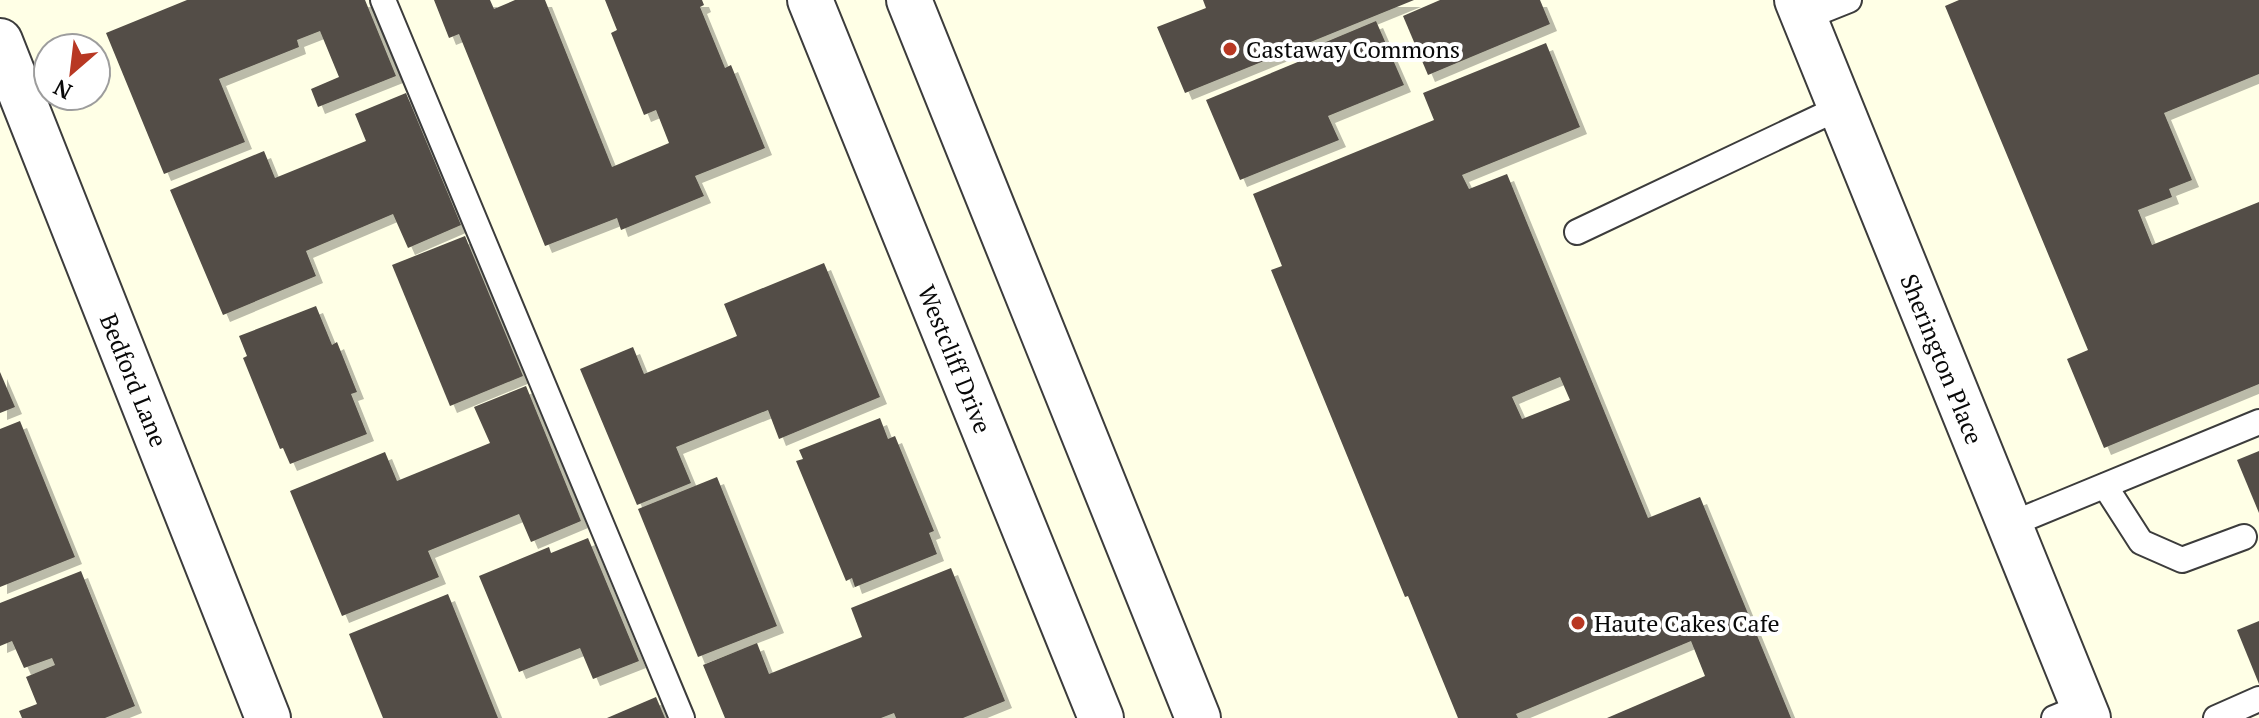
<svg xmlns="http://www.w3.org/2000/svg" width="2259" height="718" font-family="'PT Serif',serif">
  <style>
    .building { fill: #524d46; fill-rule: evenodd; filter: url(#shadow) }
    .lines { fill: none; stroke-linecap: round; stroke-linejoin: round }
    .service-casing { stroke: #3c3c3c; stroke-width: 28 }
    .minor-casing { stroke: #3c3c3c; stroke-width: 48 }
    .tertiary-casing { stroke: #3c3c3c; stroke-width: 48 }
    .service { stroke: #fff; stroke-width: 24 }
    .minor { stroke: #fff; stroke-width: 44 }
    .tertiary { stroke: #fff; stroke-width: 44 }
    .poi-dot { fill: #b83823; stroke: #fff; stroke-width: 3 }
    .labels { text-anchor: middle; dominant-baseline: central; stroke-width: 8; stroke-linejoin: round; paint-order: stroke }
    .poi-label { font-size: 24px; fill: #090909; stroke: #fff; text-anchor: start }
    .street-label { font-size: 24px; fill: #090909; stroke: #fff }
  </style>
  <defs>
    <filter id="shadow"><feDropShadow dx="7" dy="7" stdDeviation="0" flood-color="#0004"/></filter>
  </defs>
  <rect width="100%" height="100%" fill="#ffffe6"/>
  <g class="building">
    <path d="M187,0H365L396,76L318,107L311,89L339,77L320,31L297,40L299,47L219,79L245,142L164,174L106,33Z"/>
    <path d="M434,0H490L494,9L515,0H545L612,167L669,143L656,110L644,115L611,33L617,30L605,0H702L704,5L700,7L725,68L731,65L765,148L695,176L704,196L621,230L617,218L545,246L459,34L449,38Z"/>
    <path d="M1203,0H1414L1185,93L1157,27L1206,8Z"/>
    <path d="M1440,0H1540L1550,24L1428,75L1403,16Z"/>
    <path d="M1959,0H2259V74L2164,113L2192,180L2169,189L2172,197L2138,210L2152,245L2259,202V384L2104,448L2067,359L2088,350L1945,6Z"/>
    <path d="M1376,21L1404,85L1328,116L1339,140L1240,180L1206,100L1305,59L1302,52Z"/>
    <path d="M1546,43L1580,127L1462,175L1469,189L1507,174L1648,518L1700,497L1791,718H1607L1705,676L1691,641L1516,714L1518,718H1458L1408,596L1405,597L1271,270L1282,266L1253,194L1434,120L1423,93ZM1560,377L1570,400L1522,419L1512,397Z"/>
    <path d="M406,93L461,225L408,248L393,214L306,251L316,276L223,315L170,190L264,151L275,178L366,141L355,114Z"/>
    <path d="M465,236L523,376L450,406L392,265Z"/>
    <path d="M824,263L880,397L779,439L768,410L676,447L691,483L637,505L580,369L633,347L644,374L737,336L724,304Z"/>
    <path d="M316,306L332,345L337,342L357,392L351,394L367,434L290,464L283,448L280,449L243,358L247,356L239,336Z"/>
    <path d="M0,372L15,407L0,413Z"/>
    <path d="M526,386L581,521L531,542L519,514L428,551L439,577L342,616L290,491L385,452L397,481L490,443L474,407Z"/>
    <path d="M880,418L888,439L895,436L934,531L929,533L937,554L855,587L852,578L846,581L796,461L803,459L799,450Z"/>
    <path d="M20,421L75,557L0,587V429Z"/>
    <path d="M2259,451V513L2237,460Z"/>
    <path d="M717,477L777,626L698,657L638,509Z"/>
    <path d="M588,538L639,661L593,679L580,648L519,672L479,576L549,547L551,553Z"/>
    <path d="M951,568L1005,701L963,718H896L894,713L881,718H725L703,665L757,643L769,674L862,637L851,608Z"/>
    <path d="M81,571L135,706L105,718H22L19,711L37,704L26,677L55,665L52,658L24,668L12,641L0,646V603Z"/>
    <path d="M448,594L498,718H383L349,634Z"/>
    <path d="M2259,621V684L2237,630Z"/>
    <path d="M656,697L665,718H607Z"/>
  </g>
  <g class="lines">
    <defs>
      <g id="service">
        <path d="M383,0L682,718"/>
        <path d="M1804,18L1849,0"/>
        <path d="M1577,232L1841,107"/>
        <path d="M2105,486L2141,542L2182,560L2244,537"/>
        <path d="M2009,525L2259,422"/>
        <path d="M2054,718L2083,706"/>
        <path d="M2216,718L2259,699"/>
      </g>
      <g id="minor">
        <path d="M1797,0L2088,718"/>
        <path d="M0,41L268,718"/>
      </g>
      <g id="tertiary">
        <path d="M810,0L1101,718"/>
        <path d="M909,0L1198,718"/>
      </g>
    </defs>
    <use href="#service" class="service-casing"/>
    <use href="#minor" class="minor-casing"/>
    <use href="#tertiary" class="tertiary-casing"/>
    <use href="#service" class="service"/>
    <use href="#minor" class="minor"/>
    <use href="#tertiary" class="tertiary"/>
  </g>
  <g class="poi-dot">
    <circle cx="1230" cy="49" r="8"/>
    <circle cx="1578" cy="623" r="8"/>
  </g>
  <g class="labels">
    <g class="poi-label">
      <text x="1246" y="49">Castaway Commons</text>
      <text x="1594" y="623">Haute Cakes Cafe</text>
    </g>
    <g class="street-label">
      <text transform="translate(955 359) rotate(68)">Westcliff Drive</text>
      <text transform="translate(1942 359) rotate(68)">Sherington Place</text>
      <text transform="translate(134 380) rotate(68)">Bedford Lane</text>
    </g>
  </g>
  <g transform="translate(72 72) rotate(208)"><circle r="38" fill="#ffffff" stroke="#9d9d9d" stroke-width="2"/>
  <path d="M0-6L14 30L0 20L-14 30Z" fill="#b83823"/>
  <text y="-12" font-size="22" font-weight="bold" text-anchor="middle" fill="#090909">N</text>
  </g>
</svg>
